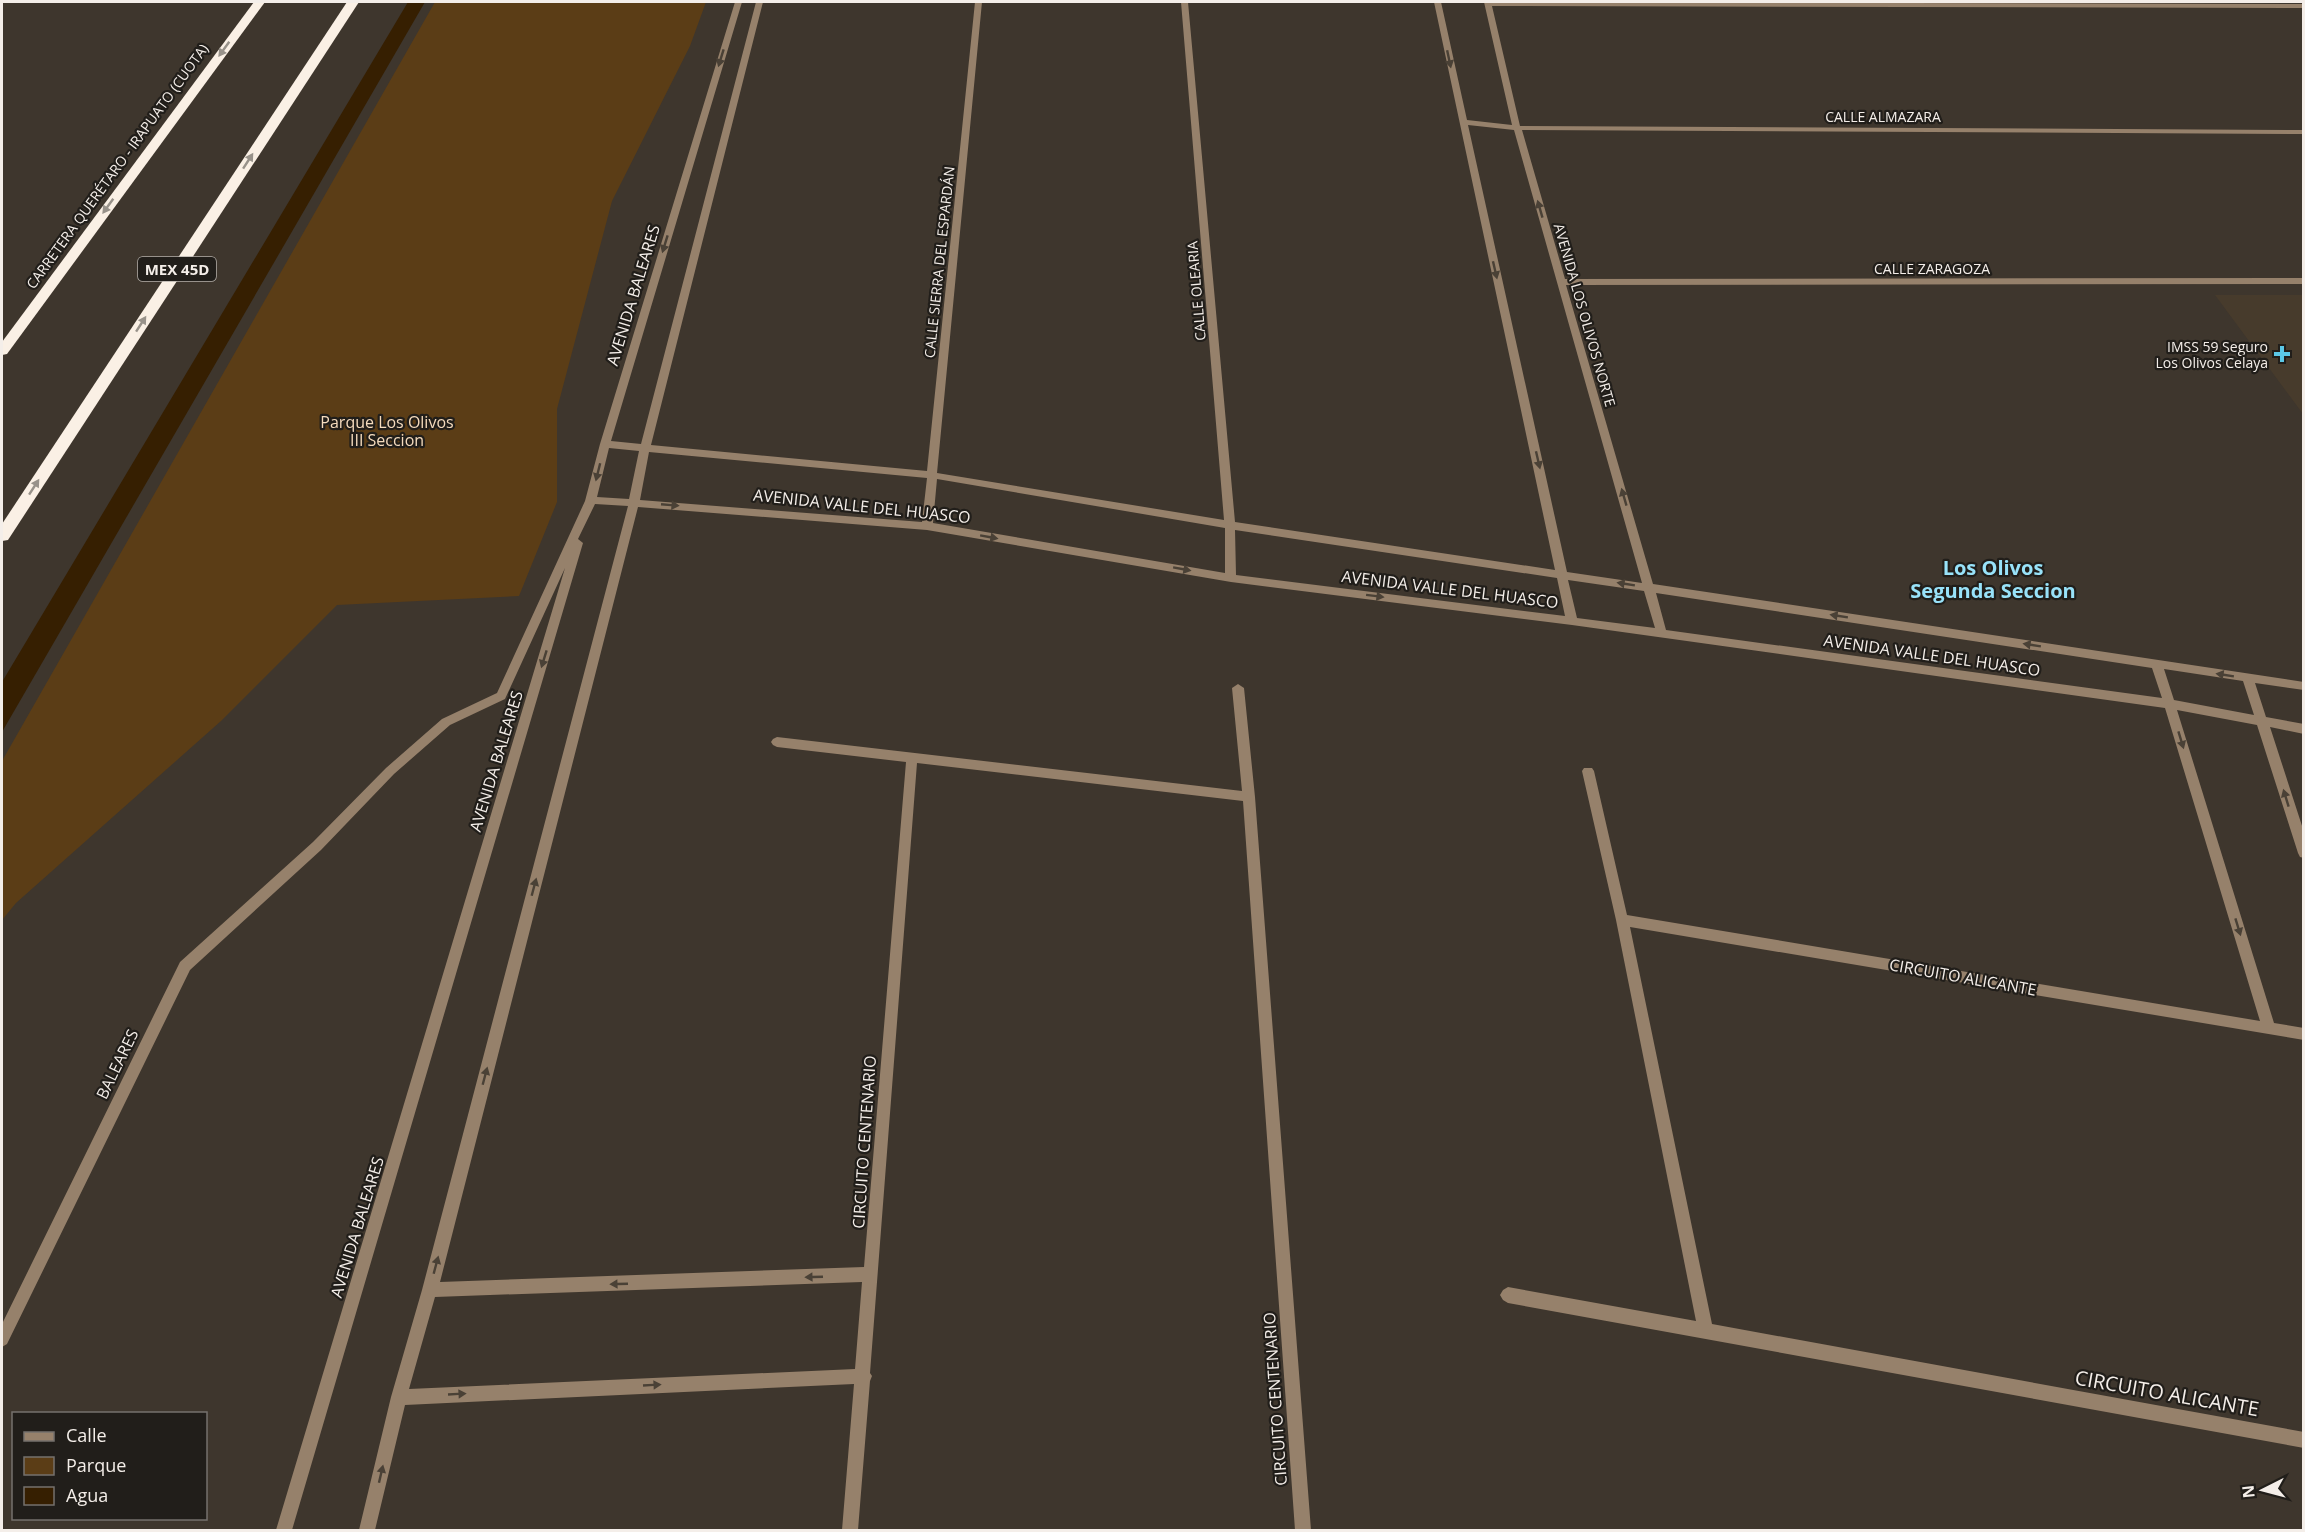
<svg xmlns="http://www.w3.org/2000/svg" width="2305" height="1532" font-family="'Open Sans',sans-serif">
  <style>
    .built { fill: #473b2c }
    .green { fill: #5b3d16 }
    .water { fill: #361f01 }
    .lines { fill: none; stroke-linecap: round; stroke-linejoin: round }
    .street { fill: #96816b; fill-rule: evenodd }
    .highway { fill: #faf0e5; fill-rule: evenodd }
    .oneway { fill: #98928a }
    .oneway2 { fill: #4a4136 }
    .poi-dot { fill: #5bc8e7; stroke: #211e1a; stroke-width: 2 }
    .labels { text-anchor: middle; dominant-baseline: central; stroke-width: 4.5; stroke-linejoin: round; paint-order: stroke }
    .far-street-label { font-size: 14px; fill: #f4eee9; stroke: #211e1a }
    .far-poi-label { font-size: 14px; fill: #f4eee9; stroke: #211e1a; text-anchor: end }
    .shield { fill: #211e1a; stroke: #b5b0ab; stroke-width: 1.5 }
    .shield-label { font-size: 15px; font-weight: bold; fill: #f4eee9 }
    .street-label { font-size: 16px; fill: #f4eee9; stroke: #211e1a }
    .park-label { font-size: 16px; fill: #f5dbbd; stroke: #211e1a }
    .quarter-label { font-size: 20px; font-weight: bold; fill: #98e2f9; stroke: #211e1a }
    .near-street-label { font-size: 20px; fill: #f4eee9; stroke: #211e1a }
  </style>
  <rect width="100%" height="100%" fill="#3e362d"/>
  <path class="built" d="M2215,295H2303V414Z"/>
  <path class="green" d="M435,2H706L690,46L612,201L557,409V502L519,596L337,605L221,721L16,903L2,920V761Z"/>
  <path class="water" d="M408,2H425L2,732V682Z"/>
  <g class="lines">
    <path class="street" d="M735,2H742L611,441L641,444L756,2H763L651,445L927,471L975,2H982L937,473L1224,520L1181,2H1188L1235,522L1555,570L1434,2H1441L1467,120L1512,125L1484,2L2304,4V8L1492,6L1520,126L2304,130V134L1522,130L1565,279L2304,278V284L1566,285L1653,584L2304,682V690L2255,683L2266,717L2304,724V734L2270,727L2304,832V858L2300,857L2298,853L2257,725L2177,710L2274,1023L2304,1028V1040L1630,927L1712,1324L2304,1432V1448L1508,1303L1503,1300L1500,1295L1503,1290L1508,1287L1696,1321L1616,920L1582,771L1584,768H1592L1594,771L1627,915L2260,1021L2165,708L1572,625L1231,582L927,530L638,507L440,1282L864,1267L906,762L777,747L773,745L771,742L773,739L777,737L1242,791L1232,688L1238,684L1244,688L1255,797L1311,1530H1295L1243,801L917,763L870,1373L872,1376L870,1381L858,1530H842L854,1384L405,1405L375,1530H359L391,1397L422,1290L628,506L595,504L578,539L583,543L292,1530H276L565,568L505,699L450,725L394,774L321,850L190,970L7,1344L2,1347V1324L180,962L313,842L386,768L442,719L497,693L585,501L600,444ZM1468,125L1514,130L1642,583L1567,572ZM609,448L639,451L629,499L597,497ZM649,452L927,478L922,522L640,500ZM937,479L1225,528V573L933,523ZM1235,530L1557,578L1565,616L1236,575ZM1568,580L1644,591L1655,628L1577,618ZM1656,593L2152,668L2162,698L1666,630ZM2164,669L2243,681L2254,715L2174,700ZM862,1282L855,1369L409,1389L435,1297Z"/>
    <g class="highway">
      <path d="M254,2H265L7,354L2,355V342Z"/>
      <path d="M347,2H359L8,540L2,541V524Z"/>
    </g>
  </g>
  <defs><path id="oneway-solid" d="M-6-.8H1V-3.2L6.5 0L1 3.2V.8H-6Z" transform="scale(1.5)"/></defs>
  <g class="oneway">
    <use href="#oneway-solid" transform="translate(224 49) rotate(126)"/>
    <use href="#oneway-solid" transform="translate(248 161) rotate(-57)"/>
    <use href="#oneway-solid" transform="translate(108 206) rotate(126)"/>
    <use href="#oneway-solid" transform="translate(141 324) rotate(-57)"/>
    <use href="#oneway-solid" transform="translate(34 487) rotate(-57)"/>
  </g>
  <g class="oneway2">
    <use href="#oneway-solid" transform="translate(721 58) rotate(107)"/>
    <use href="#oneway-solid" transform="translate(1449 59) rotate(78)"/>
    <use href="#oneway-solid" transform="translate(1540 209) rotate(-106)"/>
    <use href="#oneway-solid" transform="translate(665 244) rotate(107)"/>
    <use href="#oneway-solid" transform="translate(1495 270) rotate(77)"/>
    <use href="#oneway-solid" transform="translate(1538 460) rotate(77)"/>
    <use href="#oneway-solid" transform="translate(598 472) rotate(104)"/>
    <use href="#oneway-solid" transform="translate(1624 497) rotate(-106)"/>
    <use href="#oneway-solid" transform="translate(670 505) rotate(5)"/>
    <use href="#oneway-solid" transform="translate(989 537) rotate(10)"/>
    <use href="#oneway-solid" transform="translate(1182 569) rotate(10)"/>
    <use href="#oneway-solid" transform="translate(1626 584) rotate(-171)"/>
    <use href="#oneway-solid" transform="translate(1375 596) rotate(7)"/>
    <use href="#oneway-solid" transform="translate(1839 616) rotate(-171)"/>
    <use href="#oneway-solid" transform="translate(2032 645) rotate(-171)"/>
    <use href="#oneway-solid" transform="translate(544 659) rotate(107)"/>
    <use href="#oneway-solid" transform="translate(2225 675) rotate(-171)"/>
    <use href="#oneway-solid" transform="translate(2181 740) rotate(73)"/>
    <use href="#oneway-solid" transform="translate(2286 798) rotate(-107)"/>
    <use href="#oneway-solid" transform="translate(534 887) rotate(-75)"/>
    <use href="#oneway-solid" transform="translate(2238 927) rotate(73)"/>
    <use href="#oneway-solid" transform="translate(485 1076) rotate(-75)"/>
    <use href="#oneway-solid" transform="translate(436 1265) rotate(-75)"/>
    <use href="#oneway-solid" transform="translate(814 1277) rotate(178)"/>
    <use href="#oneway-solid" transform="translate(619 1284) rotate(178)"/>
    <use href="#oneway-solid" transform="translate(652 1385) rotate(-3)"/>
    <use href="#oneway-solid" transform="translate(457 1394) rotate(-3)"/>
    <use href="#oneway-solid" transform="translate(381 1474) rotate(-77)"/>
  </g>
  <path class="poi-dot" d="M2279 345h6v6h6v6h-6v6h-6v-6h-6v-6h6z"/>
  <g class="labels">
    <g class="far-street-label">
      <text x="1883" y="116">CALLE ALMAZARA</text>
      <text transform="translate(117 166) rotate(-54)">CARRETERA QUERÉTARO - IRAPUATO (CUOTA)</text>
      <text transform="translate(939 262) rotate(-84)">CALLE SIERRA DEL ESPARDÁN</text>
      <text x="1932" y="268">CALLE ZARAGOZA</text>
      <text transform="translate(1196 291) rotate(-95)">CALLE OLEARIA</text>
      <text transform="translate(1585 315) rotate(74)">AVENIDA LOS OLIVOS NORTE</text>
    </g>
    <g class="far-poi-label">
      <text x="2268" y="346">IMSS 59 Seguro<tspan x="2268" dy="16">Los Olivos Celaya</tspan></text>
    </g>
    <rect class="shield" x="138" y="257" width="78" height="24" rx="4.5"/>
    <g class="shield-label">
      <text x="177" y="269">MEX 45D</text>
    </g>
    <g class="street-label">
      <text transform="translate(633 295) rotate(-73)">AVENIDA BALEARES</text>
      <text transform="translate(862 506) rotate(6)">AVENIDA VALLE DEL HUASCO</text>
      <text transform="translate(1450 589) rotate(7)">AVENIDA VALLE DEL HUASCO</text>
      <text transform="translate(1932 655) rotate(8)">AVENIDA VALLE DEL HUASCO</text>
      <text transform="translate(496 761) rotate(-73)">AVENIDA BALEARES</text>
      <text transform="translate(1963 977) rotate(10)">CIRCUITO ALICANTE</text>
      <text transform="translate(117 1064) rotate(-64)">BALEARES</text>
      <text transform="translate(864 1142) rotate(-86)">CIRCUITO CENTENARIO</text>
      <text transform="translate(357 1227) rotate(-73)">AVENIDA BALEARES</text>
      <text transform="translate(1275 1399) rotate(-94)">CIRCUITO CENTENARIO</text>
    </g>
    <g class="park-label">
      <text x="387" y="422">Parque Los Olivos<tspan x="387" dy="18">III Seccion</tspan></text>
    </g>
    <g class="quarter-label">
      <text x="1993" y="567">Los Olivos<tspan x="1993" dy="23">Segunda Seccion</tspan></text>
    </g>
    <g class="near-street-label">
      <text transform="translate(2167 1393) rotate(10)">CIRCUITO ALICANTE</text>
    </g>
  </g>
  <rect width="2305" height="1532" fill="none" stroke="#f4eee9" stroke-width="6"/>
  <rect x="12" y="1412" width="195" height="108" fill="#211e1a" stroke="#75716d" stroke-width="1.5"/>
  <rect x="24" y="1432" width="30" height="9" fill="#96816b" stroke="#75716d" stroke-width="1.5"/>
  <text x="66" y="1442" font-size="18" fill="#f4eee9">Calle</text>
  <rect x="24" y="1457" width="30" height="18" fill="#5b3d16" stroke="#75716d" stroke-width="1.5"/>
  <text x="66" y="1472" font-size="18" fill="#f4eee9">Parque</text>
  <rect x="24" y="1487" width="30" height="18" fill="#361f01" stroke="#75716d" stroke-width="1.5"/>
  <text x="66" y="1502" font-size="18" fill="#f4eee9">Agua</text>
  <g transform="translate(2263 1490) rotate(264)" stroke="#211e1a" stroke-width="4.5" paint-order="stroke">
  <path d="M0-4.5L10 22L0 15L-10 22Z" fill="#f4eee9"/>
  <text y="-9" font-size="16" font-weight="bold" text-anchor="middle" fill="#f4eee9">N</text>
  </g>
</svg>
